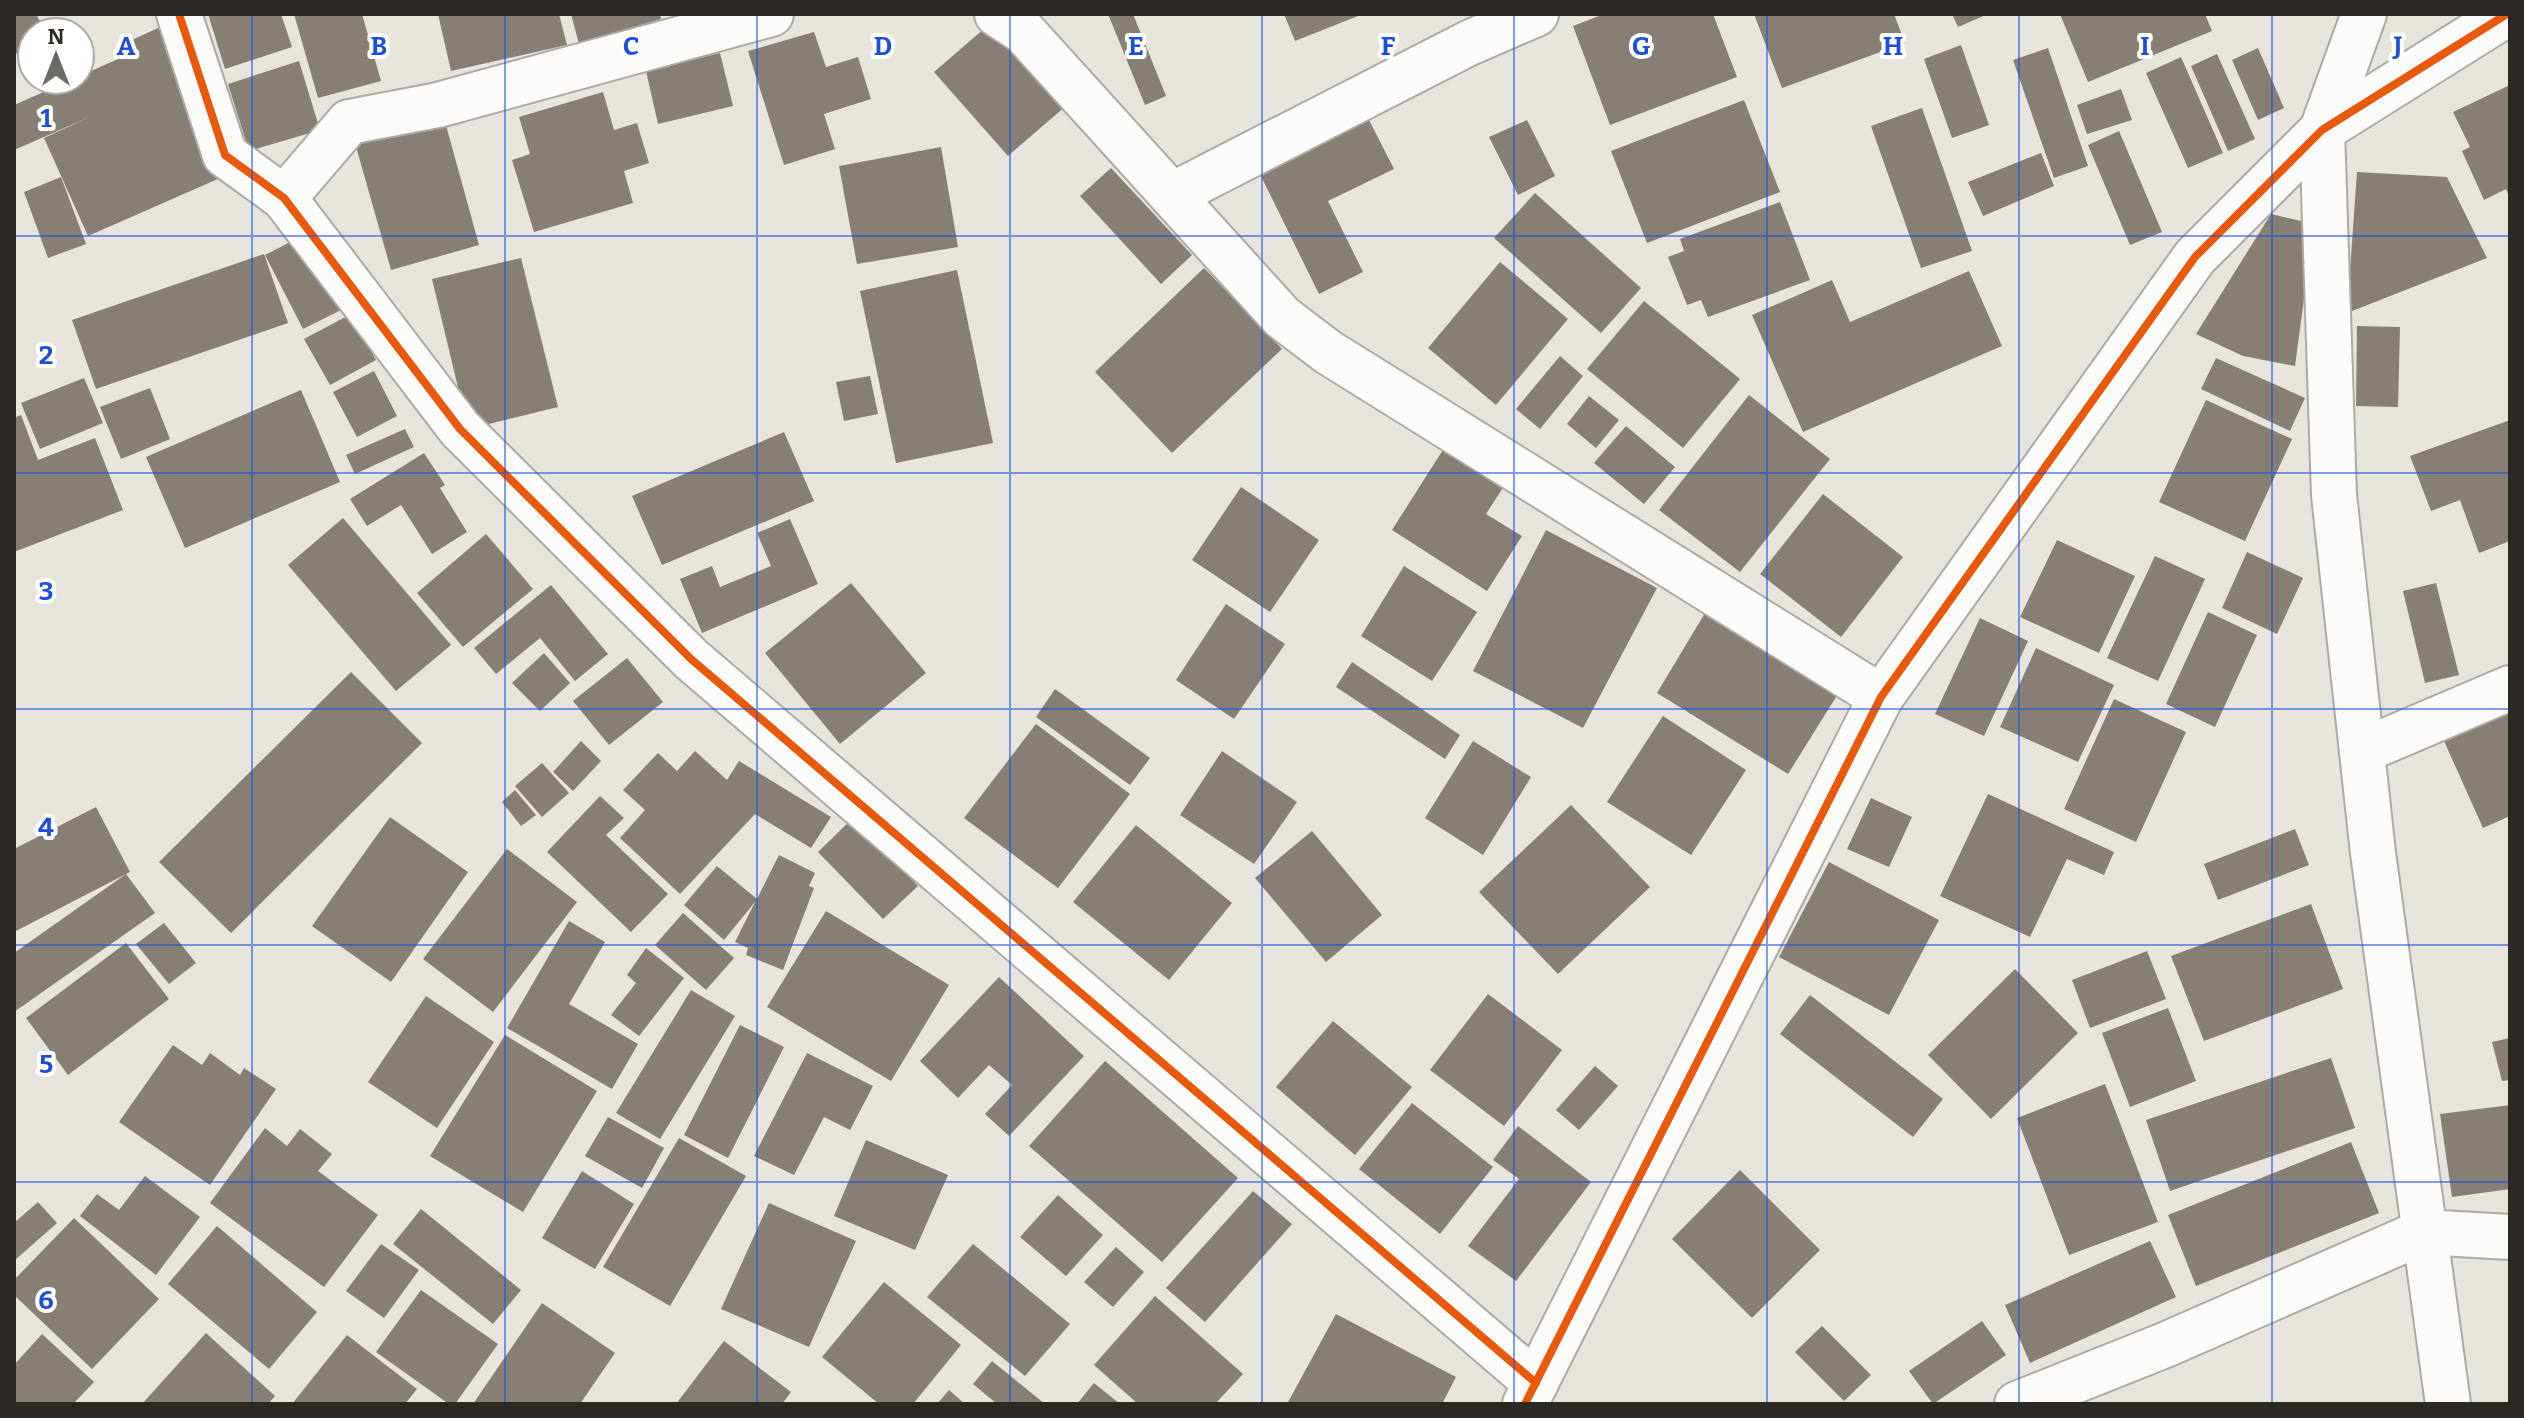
<svg xmlns="http://www.w3.org/2000/svg" width="2524" height="1418" font-family="Bitter,serif">
  <style>
    .building { fill: #867f76 }
    .lines { fill: none; stroke-linecap: round; stroke-linejoin: round }
    .street-casing { stroke: #adaaa5; stroke-width: 48 }
    .street { stroke: #fbfbfa; stroke-width: 44 }
    .cycleway-casing { stroke: #fff; stroke-width: 13 }
    .cycleway { stroke: #e8590c; stroke-width: 8 }
    .grid { fill: none; stroke: #1d4ed8; stroke-width: 2; stroke-opacity: 0.55 }
    .grid-label { font-size: 26px; text-anchor: middle; font-weight: bold; fill: #1d4ed8; stroke: #fff; stroke-width: 8; stroke-linejoin: round; paint-order: stroke }
  </style>
  <rect width="100%" height="100%" fill="#e7e3dd"/>
  <g class="building">
    <path d="M14,14H36L46,32H32V45L14,55Z"/>
    <path d="M208,14H281L292,47L225,69Z"/>
    <path d="M294,14H362L381,81L318,98Z"/>
    <path d="M438,14H559L567,45L451,71Z"/>
    <path d="M571,14H660L661,19L579,44Z"/>
    <path d="M1108,14H1133L1166,96L1145,105Z"/>
    <path d="M1284,14H1363L1295,41Z"/>
    <path d="M1604,14H1713L1737,77L1610,125L1573,26Z"/>
    <path d="M1754,14H1894L1905,43L1782,88Z"/>
    <path d="M1952,14H1988L1958,27Z"/>
    <path d="M2060,14H2205L2212,31L2088,82Z"/>
    <path d="M993,21L1067,105L1008,156L934,72Z"/>
    <path d="M167,24L227,175L88,236L44,138L92,116L14,150V105L71,80H80V76L129,54L125,43Z"/>
    <path d="M814,32L826,67L858,57L871,99L824,114L835,149L784,165L748,51Z"/>
    <path d="M1961,45L1989,125L1952,138L1924,59Z"/>
    <path d="M2048,48L2088,166L2054,178L2013,60Z"/>
    <path d="M2258,48L2284,108L2258,120L2232,60Z"/>
    <path d="M720,53L733,106L658,124L646,71Z"/>
    <path d="M2217,54L2255,139L2228,151L2191,66Z"/>
    <path d="M2181,57L2223,153L2188,168L2146,73Z"/>
    <path d="M299,61L320,130L249,151L228,84Z"/>
    <path d="M2510,85V198L2506,189L2484,200L2462,151L2470,147L2453,112Z"/>
    <path d="M2121,89L2132,120L2087,134L2077,105Z"/>
    <path d="M603,92L614,130L637,123L649,163L624,171L633,203L534,232L512,160L530,154L519,117Z"/>
    <path d="M1744,100L1780,192L1647,243L1611,151Z"/>
    <path d="M1922,108L1972,251L1921,268L1871,126Z"/>
    <path d="M444,118L479,245L391,270L355,143Z"/>
    <path d="M1368,118L1394,169L1328,201L1363,272L1319,294L1259,172Z"/>
    <path d="M1527,120L1555,176L1518,195L1489,137Z"/>
    <path d="M2119,131L2162,232L2130,245L2088,145Z"/>
    <path d="M941,147L958,247L857,264L839,166Z"/>
    <path d="M2041,153L2054,186L1983,216L1968,182Z"/>
    <path d="M1111,168L1192,255L1161,284L1080,196Z"/>
    <path d="M2357,172L2447,177L2487,258L2347,313Z"/>
    <path d="M61,177L86,244L48,258L24,192Z"/>
    <path d="M1535,193L1641,288L1601,333L1494,238Z"/>
    <path d="M1780,202L1810,280L1708,317L1701,300L1687,305L1668,257L1684,251L1680,239Z"/>
    <path d="M2271,214L2314,224L2295,366L2243,356L2196,334Z"/>
    <path d="M304,235L343,309L303,329L265,255Z"/>
    <path d="M264,254L288,323L96,389L72,320Z"/>
    <path d="M521,258L558,407L468,429L432,279Z"/>
    <path d="M1500,262L1568,319L1496,405L1428,348Z"/>
    <path d="M1204,268L1282,349L1172,453L1095,372Z"/>
    <path d="M957,270L993,443L896,463L860,291Z"/>
    <path d="M1969,271L2002,346L1803,432L1752,315L1832,280L1850,322Z"/>
    <path d="M1644,301L1740,379L1683,448L1587,369Z"/>
    <path d="M351,314L376,360L330,385L304,339Z"/>
    <path d="M2357,326L2400,327L2398,407L2356,406Z"/>
    <path d="M1560,356L1583,376L1540,429L1516,409Z"/>
    <path d="M2216,358L2305,398L2290,431L2201,389Z"/>
    <path d="M374,371L397,416L357,437L333,392Z"/>
    <path d="M870,376L878,414L844,421L836,382Z"/>
    <path d="M84,378L103,423L40,449L21,403Z"/>
    <path d="M150,388L170,439L121,459L100,407Z"/>
    <path d="M301,390L340,482L185,548L146,457Z"/>
    <path d="M1749,395L1830,459L1740,572L1659,510Z"/>
    <path d="M1589,396L1619,420L1596,448L1567,424Z"/>
    <path d="M2206,400L2292,439L2245,541L2159,502Z"/>
    <path d="M21,415L38,460L95,438L123,510L14,552V418Z"/>
    <path d="M2510,420V541L2479,553L2460,500L2431,511L2410,456Z"/>
    <path d="M1626,426L1675,467L1644,504L1594,463Z"/>
    <path d="M405,429L414,447L355,474L346,455Z"/>
    <path d="M784,432L814,501L662,565L632,496Z"/>
    <path d="M1448,442L1508,480L1486,514L1522,536L1487,591L1392,530Z"/>
    <path d="M424,453L445,485L440,488L467,532L432,554L401,505L367,526L350,499Z"/>
    <path d="M1241,487L1319,540L1270,612L1192,560Z"/>
    <path d="M1823,494L1903,557L1841,637L1760,574Z"/>
    <path d="M343,518L451,645L396,691L288,565Z"/>
    <path d="M790,519L818,584L702,633L680,579L712,566L720,587L771,566L757,533Z"/>
    <path d="M1546,530L1657,588L1583,728L1473,671Z"/>
    <path d="M486,534L533,589L463,647L417,593Z"/>
    <path d="M2057,540L2135,576L2099,653L2020,617Z"/>
    <path d="M2247,552L2303,578L2277,634L2222,608Z"/>
    <path d="M2155,556L2205,579L2158,681L2107,658Z"/>
    <path d="M1404,566L1477,612L1432,681L1361,636Z"/>
    <path d="M851,583L926,673L840,744L765,653Z"/>
    <path d="M2436,583L2459,675L2425,683L2403,591Z"/>
    <path d="M551,585L608,654L575,681L540,638L496,674L474,648Z"/>
    <path d="M1226,604L1285,644L1234,719L1176,680Z"/>
    <path d="M1708,608L1841,689L1788,774L1657,693Z"/>
    <path d="M2208,612L2257,635L2215,727L2166,704Z"/>
    <path d="M1980,618L2028,641L1984,736L1935,714Z"/>
    <path d="M2036,648L2114,685L2078,762L2000,727Z"/>
    <path d="M544,653L570,683L540,711L512,683Z"/>
    <path d="M627,658L663,702L609,745L573,701Z"/>
    <path d="M1352,662L1460,735L1445,759L1336,687Z"/>
    <path d="M351,672L422,743L231,933L159,862Z"/>
    <path d="M1055,689L1150,758L1130,785L1036,717Z"/>
    <path d="M2114,699L2186,732L2136,842L2064,809Z"/>
    <path d="M2510,702V816L2483,828L2440,732Z"/>
    <path d="M1663,716L1746,770L1691,855L1607,802Z"/>
    <path d="M1036,724L1130,794L1058,888L964,818Z"/>
    <path d="M581,741L601,761L573,791L553,772Z"/>
    <path d="M1473,741L1531,777L1483,855L1425,818Z"/>
    <path d="M695,751L727,780L739,761L831,817L811,848L755,814L680,894L620,838L645,810L623,790L658,753L677,771Z"/>
    <path d="M1222,751L1297,802L1254,864L1180,815Z"/>
    <path d="M542,763L569,793L542,817L515,786Z"/>
    <path d="M515,790L536,815L521,826L502,802Z"/>
    <path d="M1988,794L2114,852L2104,875L2067,859L2030,937L1940,896Z"/>
    <path d="M600,796L624,818L606,835L668,894L631,932L547,852Z"/>
    <path d="M1871,798L1912,817L1889,867L1847,849Z"/>
    <path d="M1571,805L1650,887L1558,974L1479,892Z"/>
    <path d="M96,807L130,872L14,932V849Z"/>
    <path d="M390,817L468,872L391,982L312,926Z"/>
    <path d="M853,818L918,886L883,919L818,852Z"/>
    <path d="M1136,825L1232,903L1169,980L1073,902Z"/>
    <path d="M2295,829L2309,865L2218,900L2204,864Z"/>
    <path d="M1312,831L1382,915L1326,962L1255,878Z"/>
    <path d="M507,849L577,902L493,1012L423,959Z"/>
    <path d="M779,855L815,873L809,886L814,888L783,970L746,955L748,948L735,942L755,902L724,940L684,905L717,866L757,899Z"/>
    <path d="M1829,862L1939,920L1889,1015L1779,957Z"/>
    <path d="M126,874L155,913L14,1012V953Z"/>
    <path d="M2311,904L2343,989L2204,1041L2171,956Z"/>
    <path d="M826,911L949,985L891,1081L767,1007Z"/>
    <path d="M683,913L734,958L706,990L655,945Z"/>
    <path d="M569,921L605,942L569,1004L638,1044L612,1089L507,1028Z"/>
    <path d="M164,923L196,963L169,984L136,944Z"/>
    <path d="M126,943L169,999L68,1075L26,1018Z"/>
    <path d="M646,948L684,978L639,1036L611,1015L636,983L627,975Z"/>
    <path d="M2147,951L2166,999L2090,1028L2072,980Z"/>
    <path d="M2015,969L2078,1033L1991,1119L1928,1055Z"/>
    <path d="M999,977L1084,1056L1009,1136L985,1114L1012,1085L989,1065L958,1098L920,1061Z"/>
    <path d="M691,990L735,1016L660,1139L616,1113Z"/>
    <path d="M1488,994L1562,1050L1504,1126L1430,1070Z"/>
    <path d="M1810,995L1943,1099L1913,1137L1780,1034Z"/>
    <path d="M426,996L494,1042L437,1128L368,1082Z"/>
    <path d="M2168,1008L2196,1081L2130,1107L2102,1033Z"/>
    <path d="M1333,1021L1412,1087L1355,1155L1276,1087Z"/>
    <path d="M740,1025L784,1047L728,1158L684,1135Z"/>
    <path d="M505,1035L597,1091L523,1212L430,1156Z"/>
    <path d="M2510,1038V1080L2502,1081L2492,1042Z"/>
    <path d="M173,1045L202,1065L210,1053L240,1075L244,1068L276,1089L210,1185L119,1122Z"/>
    <path d="M807,1053L873,1086L850,1130L824,1117L794,1175L754,1156Z"/>
    <path d="M2331,1058L2355,1128L2170,1191L2146,1120Z"/>
    <path d="M1105,1061L1238,1178L1162,1262L1029,1146Z"/>
    <path d="M1595,1066L1618,1086L1579,1130L1556,1110Z"/>
    <path d="M2105,1084L2158,1222L2069,1255L2017,1118Z"/>
    <path d="M1412,1103L1493,1167L1440,1234L1359,1169Z"/>
    <path d="M2510,1105V1189L2452,1197L2440,1114Z"/>
    <path d="M608,1117L664,1148L642,1188L585,1156Z"/>
    <path d="M1518,1126L1591,1182L1516,1281L1468,1246L1519,1179L1493,1160Z"/>
    <path d="M265,1128L287,1146L300,1129L332,1154L318,1171L378,1215L324,1287L210,1203Z"/>
    <path d="M679,1138L746,1176L670,1306L603,1267Z"/>
    <path d="M866,1140L948,1175L915,1250L834,1216Z"/>
    <path d="M2351,1142L2379,1213L2196,1286L2168,1215Z"/>
    <path d="M1740,1170L1820,1250L1752,1318L1672,1239Z"/>
    <path d="M582,1171L634,1204L595,1269L542,1238Z"/>
    <path d="M145,1176L200,1217L156,1275L80,1216L97,1194L119,1210Z"/>
    <path d="M1253,1191L1292,1224L1205,1322L1166,1288Z"/>
    <path d="M1058,1195L1103,1235L1066,1276L1020,1237Z"/>
    <path d="M38,1202L57,1223L14,1261V1223Z"/>
    <path d="M769,1203L856,1241L809,1347L721,1309Z"/>
    <path d="M421,1209L521,1290L493,1324L393,1244Z"/>
    <path d="M74,1218L159,1299L92,1369L14,1295V1280Z"/>
    <path d="M217,1226L317,1312L269,1369L168,1284Z"/>
    <path d="M2150,1241L2176,1297L2030,1363L2005,1305Z"/>
    <path d="M381,1244L419,1270L384,1318L346,1291Z"/>
    <path d="M973,1244L1070,1324L1025,1376L927,1297Z"/>
    <path d="M1116,1247L1144,1272L1113,1307L1084,1282Z"/>
    <path d="M884,1282L961,1345L913,1404H879L822,1357Z"/>
    <path d="M421,1290L498,1344L455,1404H449L376,1352Z"/>
    <path d="M1155,1296L1243,1374L1215,1404H1138L1094,1365Z"/>
    <path d="M542,1303L615,1353L580,1404H473Z"/>
    <path d="M1336,1314L1456,1377L1442,1404H1287Z"/>
    <path d="M1982,1321L2006,1355L1933,1404L1909,1371Z"/>
    <path d="M1822,1326L1871,1375L1844,1401L1795,1352Z"/>
    <path d="M206,1333L275,1396L268,1404H142Z"/>
    <path d="M42,1334L94,1382L73,1404H14V1365Z"/>
    <path d="M347,1335L417,1389L405,1404H292Z"/>
    <path d="M724,1341L791,1392L782,1404H676Z"/>
    <path d="M992,1361L1045,1404H997L973,1384Z"/>
    <path d="M1094,1383L1120,1404H1077Z"/>
    <path d="M949,1390L965,1404H937Z"/>
  </g>
  <g class="lines">
    <defs>
      <g id="street">
        <path d="M179,14L225,155L284,198L460,429L691,659L1536,1383"/>
        <path d="M997,14L1023,31L1282,317L1328,352L1881,697"/>
        <path d="M2364,14L2322,130L2334,495L2373,853L2448,1404"/>
        <path d="M1172,195L1469,43L1536,14"/>
        <path d="M284,198L349,122L438,105L771,14"/>
        <path d="M2362,751L2510,688"/>
        <path d="M1525,1404L1881,697L2195,257L2322,130L2507,14"/>
        <path d="M2017,1404L2165,1345L2423,1232L2510,1237"/>
      </g>
    </defs>
    <use href="#street" class="street-casing"/>
    <use href="#street" class="street"/>
    <defs>
      <g id="cycleway">
        <path d="M179,14L225,155L284,198L460,429L691,659L1536,1383"/>
        <path d="M1525,1404L1881,697L2195,257L2322,130L2507,14"/>
      </g>
    </defs>
    <use href="#cycleway" class="cycleway-casing"/>
    <use href="#cycleway" class="cycleway"/>
  </g>
  <path class="grid" d="M252,14V1404M505,14V1404M757,14V1404M1010,14V1404M1262,14V1404M1514,14V1404M1767,14V1404M2019,14V1404M2272,14V1404M14,236H2510M14,473H2510M14,709H2510M14,945H2510M14,1182H2510"/>
  <g class="grid-label">
    <text x="126" y="55">A</text>
    <text x="379" y="55">B</text>
    <text x="631" y="55">C</text>
    <text x="883" y="55">D</text>
    <text x="1136" y="55">E</text>
    <text x="1388" y="55">F</text>
    <text x="1641" y="55">G</text>
    <text x="1893" y="55">H</text>
    <text x="2145" y="55">I</text>
    <text x="2398" y="55">J</text>
    <text x="46" y="127">1</text>
    <text x="46" y="364">2</text>
    <text x="46" y="600">3</text>
    <text x="46" y="836">4</text>
    <text x="46" y="1073">5</text>
    <text x="46" y="1309">6</text>
  </g>
  <rect width="2524" height="1418" fill="none" stroke="#2c2925" stroke-width="32"/>
  <g transform="translate(56 56)"><circle r="38" fill="#ffffff" stroke="#aba9a8" stroke-width="2"/>
  <path d="M0-6L14 30L0 20L-14 30Z" fill="#6d6a65"/>
  <text y="-12" font-size="22" font-weight="bold" text-anchor="middle" fill="#2c2925">N</text>
  </g>
</svg>
